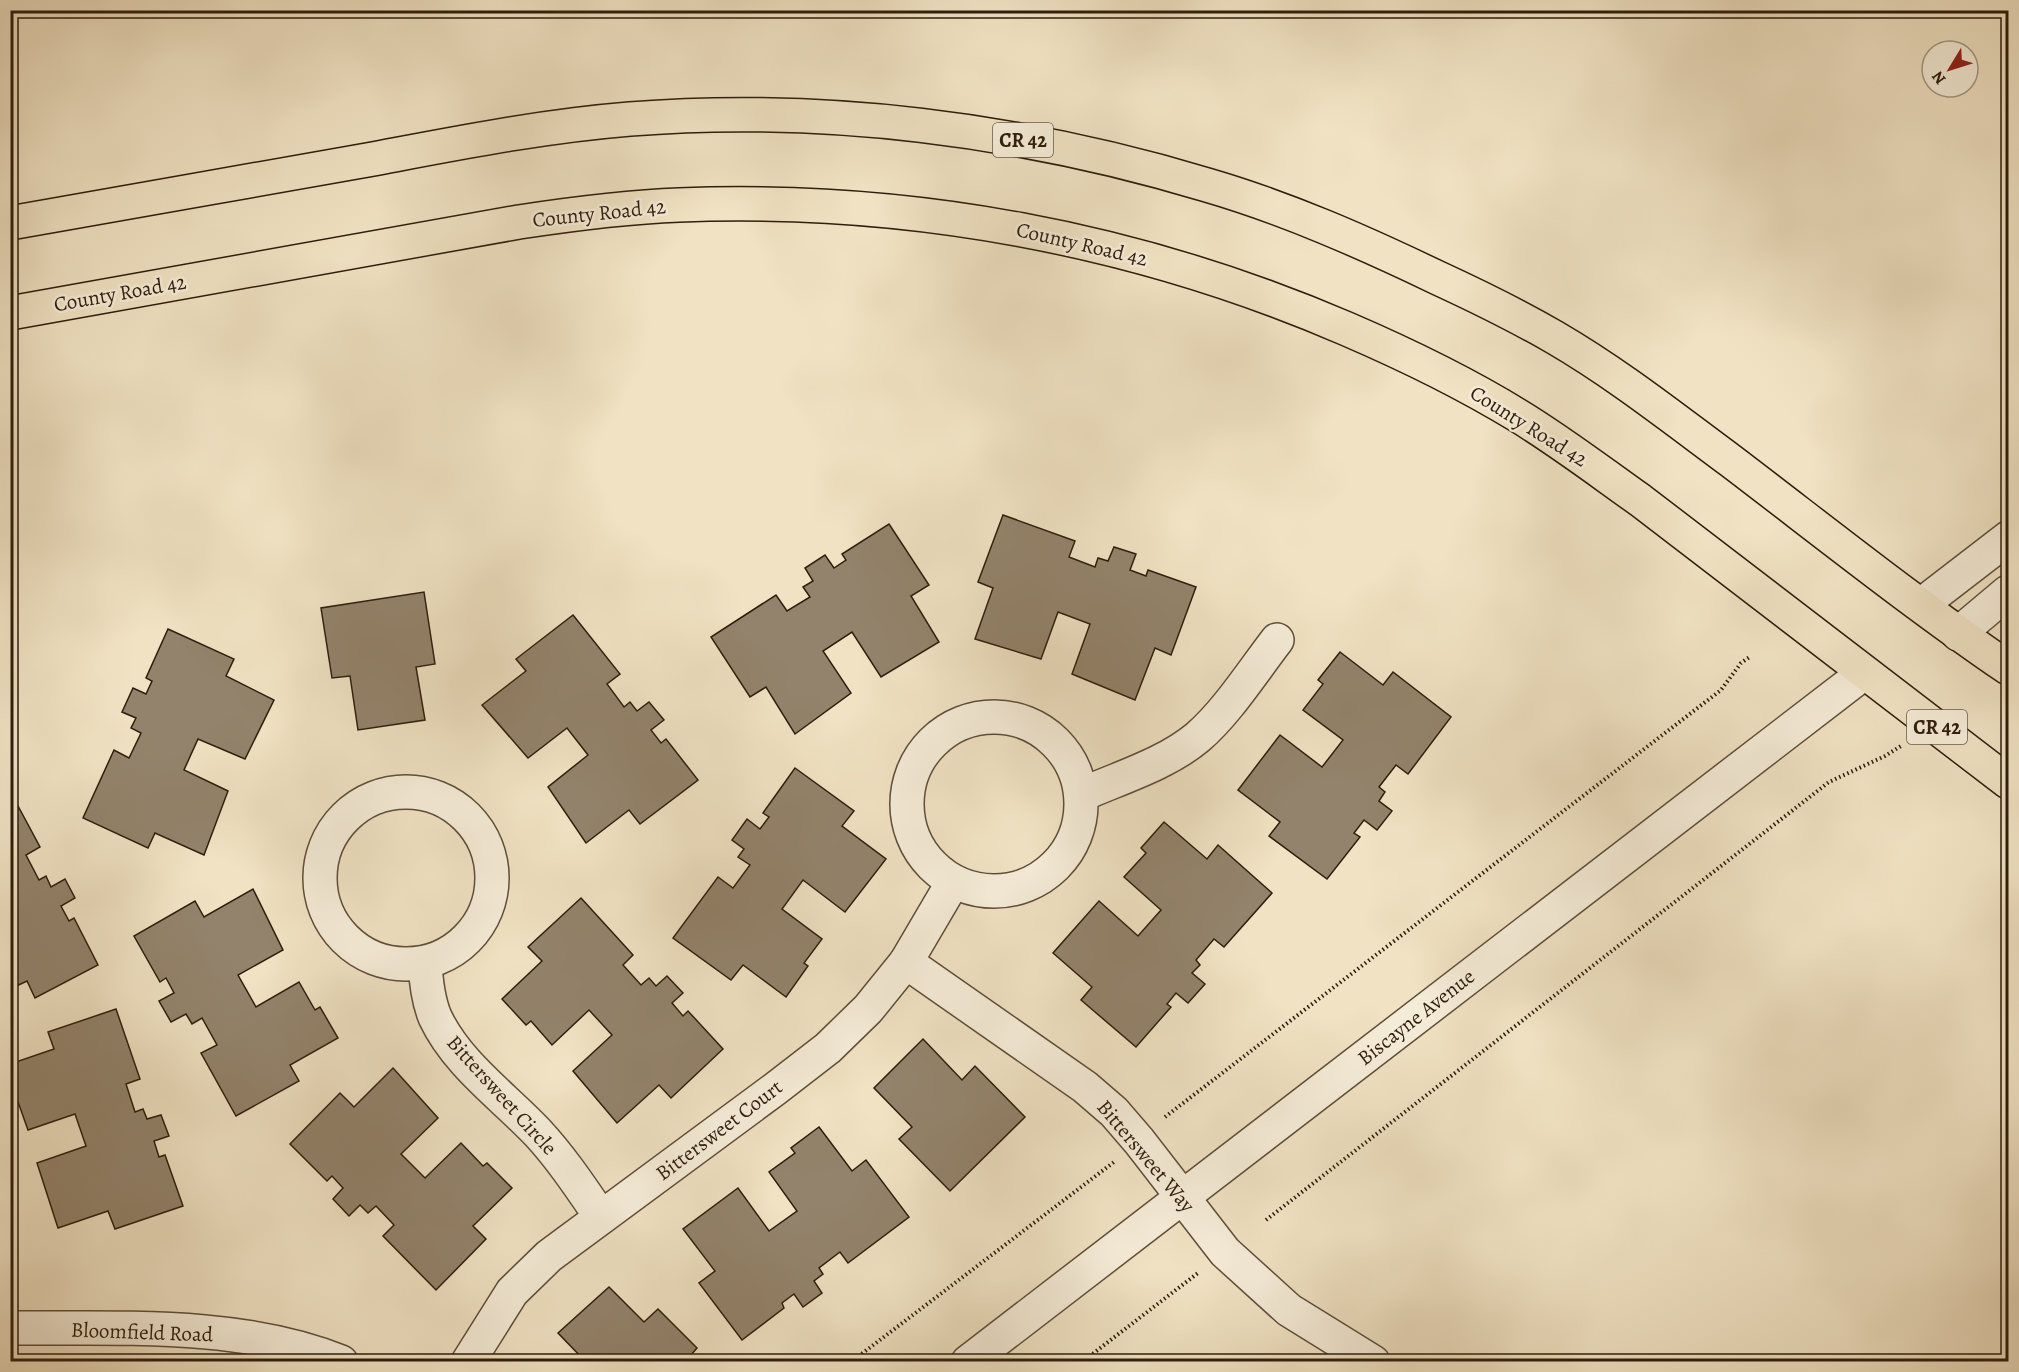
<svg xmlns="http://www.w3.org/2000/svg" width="2019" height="1372" font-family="Alegreya,serif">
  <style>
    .building { fill: #93836c; stroke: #2e1d0d; stroke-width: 1.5 }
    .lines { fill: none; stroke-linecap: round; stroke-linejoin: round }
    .minor-casing { stroke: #5e4e3a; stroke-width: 36 }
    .highway-casing { stroke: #2e1d0d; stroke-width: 36 }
    .path { stroke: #2e1d0d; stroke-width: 4; stroke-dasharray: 1.5 3; stroke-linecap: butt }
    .minor { stroke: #f5ecd8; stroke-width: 33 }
    .highway { stroke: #f0e2c3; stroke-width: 33 }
    .labels { text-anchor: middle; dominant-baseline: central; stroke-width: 5; stroke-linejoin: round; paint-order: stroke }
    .shield { fill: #f5ecd8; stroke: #6a5b4a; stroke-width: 1.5 }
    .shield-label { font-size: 20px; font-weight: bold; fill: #2e1d0d }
    .street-label { font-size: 21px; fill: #2e1d0d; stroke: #f5ecd8 }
  </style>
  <rect width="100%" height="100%" fill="#f0e2c3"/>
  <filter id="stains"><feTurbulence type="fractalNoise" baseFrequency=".00333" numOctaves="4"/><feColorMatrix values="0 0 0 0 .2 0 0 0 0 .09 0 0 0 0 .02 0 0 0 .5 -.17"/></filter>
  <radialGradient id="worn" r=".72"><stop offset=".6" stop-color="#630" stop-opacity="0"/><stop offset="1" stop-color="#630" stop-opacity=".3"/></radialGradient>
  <g class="building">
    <path d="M1003,515L1075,541L1069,557L1095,567L1098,558L1108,561L1114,547L1136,554L1130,570L1146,576L1148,570L1196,587L1171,655L1155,648L1135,700L1072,674L1090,624L1058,612L1041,659L975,639L993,588L978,582Z"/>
    <path d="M889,524L929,585L911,596L939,642L881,677L852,632L823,651L851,693L795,734L766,687L750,697L711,637L776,595L787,611L810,597L803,587L813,581L805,568L825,555L834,568L846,560L842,554Z"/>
    <path d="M424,592L435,664L416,667L425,720L358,730L350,676L332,678L321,608Z"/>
    <path d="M573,615L620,674L607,684L624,707L630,702L637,711L649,702L664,720L651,730L661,743L666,739L698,780L640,824L629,810L586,843L548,787L588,755L567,728L528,758L482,705L526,671L516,659Z"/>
    <path d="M168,629L234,659L226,676L274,700L245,759L198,739L184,770L228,791L204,855L155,833L148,848L83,818L114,750L129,758L141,733L131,728L136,718L122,712L133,688L146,694L152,681L146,678Z"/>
    <path d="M1340,652L1383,685L1393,672L1451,717L1408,774L1396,765L1379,787L1385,792L1379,801L1392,811L1377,830L1364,820L1354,833L1360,837L1327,879L1269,836L1280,822L1238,790L1280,735L1322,767L1343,740L1303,710L1323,684L1318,680Z"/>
    <path d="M795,768L854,811L842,826L886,859L845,912L803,880L782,909L822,939L804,963L808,966L786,997L743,965L731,980L673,938L718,877L733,888L750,865L738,857L744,849L732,840L747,819L760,829L769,817L763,813Z"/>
    <path d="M10,791L40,847L26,855L39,880L46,876L51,887L65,879L75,898L61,906L69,921L74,918L98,965L35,998L27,981L10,989Z"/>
    <path d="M1164,822L1207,859L1218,845L1272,893L1224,947L1214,939L1196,960L1200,965L1192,973L1205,984L1188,1003L1176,993L1167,1004L1171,1007L1136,1047L1081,1000L1092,987L1053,953L1099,901L1138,936L1161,910L1124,877L1146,853L1141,848Z"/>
    <path d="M253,889L283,950L238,975L256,1007L299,982L315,1010L320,1007L338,1038L290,1065L299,1081L236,1116L201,1053L217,1045L202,1018L192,1024L186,1014L171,1022L159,1001L174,993L166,978L160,982L134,936L195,901L204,917Z"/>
    <path d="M581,898L633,955L623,965L641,985L649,978L656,986L667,976L683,993L672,1003L683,1016L688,1011L723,1049L671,1098L659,1085L617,1123L573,1071L612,1035L589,1010L552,1045L531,1021L526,1025L502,999L542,961L528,947Z"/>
    <path d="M116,1009L140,1079L126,1084L135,1112L143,1109L147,1119L161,1115L169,1136L154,1141L159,1157L165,1155L183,1206L115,1229L108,1211L58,1228L37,1163L86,1146L75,1114L28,1130L17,1099L12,1101L10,1096V1064L54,1049L48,1032Z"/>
    <path d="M923,1039L962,1080L975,1066L1025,1117L950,1191L899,1139L912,1127L874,1088Z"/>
    <path d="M393,1068L438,1118L401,1154L425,1178L461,1143L483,1166L487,1163L512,1188L473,1226L486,1239L436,1290L383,1236L394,1225L376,1206L368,1213L360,1205L349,1216L333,1199L343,1188L332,1176L327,1181L290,1144L340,1093L354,1107Z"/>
    <path d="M819,1127L852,1171L866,1160L909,1217L848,1263L840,1252L819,1268L823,1274L814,1281L822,1293L803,1307L794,1294L782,1303L784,1308L742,1340L699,1283L715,1271L683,1229L738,1188L769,1231L797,1211L769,1172L795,1153L791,1148Z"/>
    <path d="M609,1287L644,1322L658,1309L697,1348L685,1362H586L558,1333Z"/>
  </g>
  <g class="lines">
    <defs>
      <g id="minor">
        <path d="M1921,605L2008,538"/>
        <path d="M1958,634L2008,592"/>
        <circle cx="994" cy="804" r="87"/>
        <circle cx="406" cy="878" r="86"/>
        <path d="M1081,795C1119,778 1166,764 1198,737C1227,712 1253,671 1277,640"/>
        <path d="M906,962L1085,1087L1114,1112L1139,1141L1225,1252L1289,1310L1373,1362"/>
        <path d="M425,963C426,982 428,1000 435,1017C457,1064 503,1096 538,1133C562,1159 581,1188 601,1217"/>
        <path d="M10,1328C118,1329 240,1321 341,1362"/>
        <path d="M468,1362L512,1292L549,1256L775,1089L828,1048L868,1009L906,962L953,882"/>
        <path d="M968,1362L1864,673"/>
      </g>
      <g id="highway">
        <path d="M10,223C131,202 252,180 373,159C458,143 543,126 630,119C823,104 1021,129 1207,185C1286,208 1363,242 1438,278C1477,296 1516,315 1554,337C1616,373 1673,418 1731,461C1823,531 1913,603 2008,668"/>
        <path d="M10,313L519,222C572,214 625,207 679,205C908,196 1136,238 1347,329C1405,354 1463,382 1517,415C1560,441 1599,471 1640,500L2008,782"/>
      </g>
    </defs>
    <use href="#minor" class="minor-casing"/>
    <use href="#highway" class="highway-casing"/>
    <g class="path">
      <path d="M1165,1117L1721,690L1741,663L1751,656"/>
      <path d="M1266,1220L1829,782L1885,756L1901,746"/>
      <path d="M851,1362L1114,1162"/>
      <path d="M1082,1362L1198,1273"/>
    </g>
    <use href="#minor" class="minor"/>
    <use href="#highway" class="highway"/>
  </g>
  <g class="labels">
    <g class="shield">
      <rect x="993" y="123" width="60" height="34" rx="4.5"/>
      <rect x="1907" y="710" width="60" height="34" rx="4.5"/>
    </g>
    <g class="shield-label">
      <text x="1023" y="140">CR 42</text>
      <text x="1937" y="727">CR 42</text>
    </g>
    <g class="street-label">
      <text transform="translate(599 213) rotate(-6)">County Road 42</text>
      <text transform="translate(1082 244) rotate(13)">County Road 42</text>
      <text transform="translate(120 293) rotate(-10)">County Road 42</text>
      <text transform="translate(1529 426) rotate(32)">County Road 42</text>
      <text transform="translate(1416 1017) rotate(-38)">Biscayne Avenue</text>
      <text transform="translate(502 1095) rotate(48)">Bittersweet Circle</text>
      <text transform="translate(719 1130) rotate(-37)">Bittersweet Court</text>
      <text transform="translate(1146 1156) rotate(50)">Bittersweet Way</text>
      <text transform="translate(142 1332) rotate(2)">Bloomfield Road</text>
    </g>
  </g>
  <rect width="2019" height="1372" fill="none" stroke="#f0e2c3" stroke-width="36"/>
  <rect x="12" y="12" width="1995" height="1348" fill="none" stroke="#2e1d0d" stroke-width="3"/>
  <rect x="18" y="18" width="1983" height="1336" fill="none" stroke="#2e1d0d" stroke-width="1.5"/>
  <g transform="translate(1950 69) rotate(232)"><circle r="28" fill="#f5ecd8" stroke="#a59987" stroke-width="1.5"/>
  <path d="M0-4.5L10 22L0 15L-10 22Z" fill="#8f2418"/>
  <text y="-9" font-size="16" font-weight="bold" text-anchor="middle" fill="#2e1d0d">N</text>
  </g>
  <rect width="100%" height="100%" filter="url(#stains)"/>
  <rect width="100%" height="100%" fill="url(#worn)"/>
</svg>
